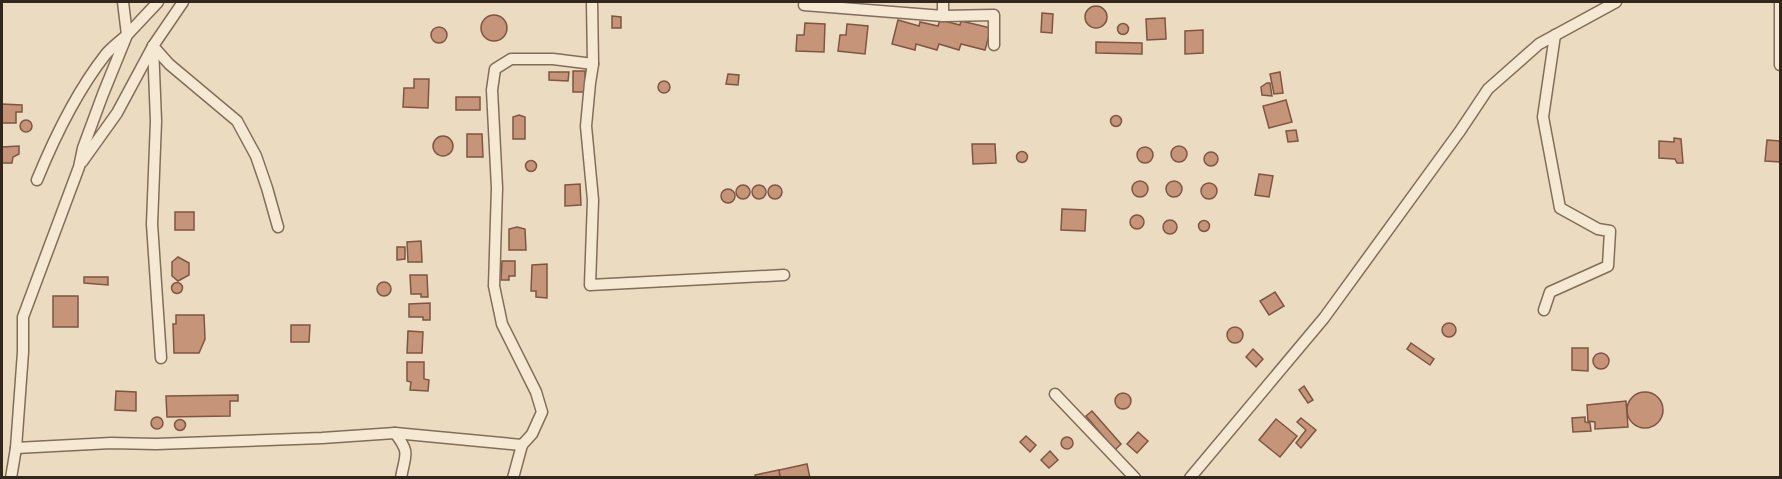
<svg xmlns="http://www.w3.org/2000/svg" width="1782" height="479" font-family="'IBM Plex Serif',serif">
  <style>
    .building { fill: #c69479; stroke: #7f5642; stroke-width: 1.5 }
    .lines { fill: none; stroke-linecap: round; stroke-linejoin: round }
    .minor-casing { stroke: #826d5a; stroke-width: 13 }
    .minor { stroke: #f6e9d3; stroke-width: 10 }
  </style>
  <rect width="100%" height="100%" fill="#eadbc1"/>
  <g class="building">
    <circle cx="1096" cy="17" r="11"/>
    <path d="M1042,13L1053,14L1052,33L1041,32Z"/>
    <circle cx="494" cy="28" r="13"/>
    <path d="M612,16L621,17V28H612Z"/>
    <path d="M1165,18L1166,39L1147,40L1146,19Z"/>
    <path d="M898,20L919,26L920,22L938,26L940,20L960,25L961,21L991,28L985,50L961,44L959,50L939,44L937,50L916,44L915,50L892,44Z"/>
    <path d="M805,23L825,24L824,52L796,51L797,35H804Z"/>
    <circle cx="1123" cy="29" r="5.5"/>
    <path d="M847,24L868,26L865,54L838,51L840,35H846Z"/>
    <circle cx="439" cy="35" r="8"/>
    <path d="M1203,30V53L1185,54V31Z"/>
    <path d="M1096,42L1142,43V54L1096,53Z"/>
    <rect x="573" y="71" width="12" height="21"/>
    <path d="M549,72H569L568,81L549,80Z"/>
    <path d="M1280,72L1283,93L1274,94L1270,74Z"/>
    <path d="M728,74L739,75L738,85L726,84Z"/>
    <path d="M414,79H429L428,108L403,107L404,88H414Z"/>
    <circle cx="664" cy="87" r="6"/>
    <path d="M1267,83H1270L1272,96L1262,95L1261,87Z"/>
    <rect x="456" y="97" width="24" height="13"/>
    <path d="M1286,100L1292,122L1269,128L1263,106Z"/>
    <path d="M2,104L22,105V112H16V123H2Z"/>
    <path d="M519,115L525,117V139H513V117Z"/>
    <circle cx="1116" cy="121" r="5.5"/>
    <circle cx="26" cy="126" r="6"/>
    <path d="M1296,130L1298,141L1288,142L1286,131Z"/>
    <path d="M467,134H482L483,157H467Z"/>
    <circle cx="443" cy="146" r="10"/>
    <path d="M1674,138L1681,139L1683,163H1677L1675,159L1659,158V141L1674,142Z"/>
    <path d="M1767,140L1780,141V162L1765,161Z"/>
    <path d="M972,144H995L996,163L973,164Z"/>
    <circle cx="1179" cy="154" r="8"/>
    <path d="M19,146V154L13,157L12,163H2V147Z"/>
    <circle cx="1145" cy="155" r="8"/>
    <circle cx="1022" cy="157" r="5.5"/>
    <circle cx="1211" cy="159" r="7"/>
    <circle cx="531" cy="166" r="5.5"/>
    <path d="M1259,174L1273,176L1269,197L1255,195Z"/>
    <circle cx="1174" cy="189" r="8"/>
    <circle cx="1140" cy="189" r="8"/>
    <circle cx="1209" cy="191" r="8"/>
    <path d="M580,184L581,205L565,206V185Z"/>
    <circle cx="743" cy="192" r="7"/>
    <circle cx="759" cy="192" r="7"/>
    <circle cx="775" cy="192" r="7"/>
    <circle cx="728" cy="196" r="7"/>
    <path d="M1062,209L1086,210L1085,231L1061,230Z"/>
    <rect x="175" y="212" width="19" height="18"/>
    <circle cx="1137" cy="222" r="7"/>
    <circle cx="1170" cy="227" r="7"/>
    <circle cx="1204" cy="226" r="5.5"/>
    <path d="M517,227L525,229L526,250H509V229Z"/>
    <path d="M421,241L422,262H408L407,242Z"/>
    <path d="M397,247H405V259L397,260Z"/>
    <path d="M178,257L189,263V275L178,281L172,276V262Z"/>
    <path d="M502,261H515V276H509V280H501Z"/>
    <path d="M547,264V298L536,297V291H531L532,265Z"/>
    <path d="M410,275H427L428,297H421V294H411Z"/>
    <path d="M84,277H108V285L84,283Z"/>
    <circle cx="384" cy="289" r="7"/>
    <circle cx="177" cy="288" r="5.5"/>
    <path d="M1275,292L1284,306L1269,315L1260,301Z"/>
    <rect x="53" y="296" width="25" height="31"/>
    <path d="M430,303V320H423V317H409V304Z"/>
    <path d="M176,315H204L205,339L199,353H174L173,324H176Z"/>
    <circle cx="1449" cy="330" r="7"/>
    <path d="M291,325H310L309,342H291Z"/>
    <circle cx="1235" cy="335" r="8"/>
    <path d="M408,331L423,332L422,353H407Z"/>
    <path d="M1411,343L1434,359L1430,365L1407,349Z"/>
    <path d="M1572,348H1588V371L1572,370Z"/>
    <path d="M1253,349L1263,359L1256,367L1246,357Z"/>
    <circle cx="1601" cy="361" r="8"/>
    <path d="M407,362H424V379L429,380L428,391L410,390L411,382L407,381Z"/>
    <path d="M1304,386L1313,400L1308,403L1299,390Z"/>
    <path d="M116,391L136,392V411L115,410Z"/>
    <circle cx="1645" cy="410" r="18"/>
    <circle cx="1123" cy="401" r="8"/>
    <path d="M238,395V401H230V416L167,417L166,396Z"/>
    <path d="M1626,401L1628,427L1595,429V422L1588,421L1587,405Z"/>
    <path d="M1092,411L1121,444L1115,450L1086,416Z"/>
    <path d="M1585,417V422L1590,423L1591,431L1573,432L1572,418Z"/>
    <circle cx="157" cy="423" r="6"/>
    <path d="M1301,418L1316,430L1301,448L1296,443L1306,430L1297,422Z"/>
    <path d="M1276,419L1297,436L1280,457L1259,440Z"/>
    <circle cx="180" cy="425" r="5.5"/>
    <path d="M1138,432L1148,441L1137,453L1127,444Z"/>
    <path d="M1026,436L1036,445L1030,452L1020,442Z"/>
    <circle cx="1067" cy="443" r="6"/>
    <path d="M1050,451L1058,460L1049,468L1041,460Z"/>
    <path d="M807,464L810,478H780L779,470Z"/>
    <path d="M779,470L780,478H756L755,475Z"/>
  </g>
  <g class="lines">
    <defs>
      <g id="minor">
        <path d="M592,2L593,64L590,83L586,126L593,200L590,285L784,275"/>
        <path d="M943,2V16"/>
        <path d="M1780,2V65"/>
        <path d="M804,5L943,16L994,15V45"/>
        <path d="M153,46L156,121L152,224L161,358"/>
        <path d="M153,46L169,64L237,121L256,156L267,188L278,227"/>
        <path d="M82,162L117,113L153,46L183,2"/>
        <path d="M37,180C55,136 76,92 106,54C112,47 120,41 127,35L123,2"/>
        <path d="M1544,310L1550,292L1608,266L1610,231L1598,229L1560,208L1543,117L1555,35"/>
        <path d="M1055,394L1135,478"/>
        <path d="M395,433C411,454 405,454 401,478"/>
        <path d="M16,448L111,443L156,444L322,438L395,433L522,445"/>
        <path d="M11,478L16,448L23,352V317L79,167L83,148L103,94L127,35L158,2"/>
        <path d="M513,478L522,445L532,434L542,412L536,392L502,324L494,286L497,188L492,90L495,69L511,59H553L593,64"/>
        <path d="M1190,478L1324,318L1460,131L1488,89L1539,44L1616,2"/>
      </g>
    </defs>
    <use href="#minor" class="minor-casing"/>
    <use href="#minor" class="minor"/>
  </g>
  <rect width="1782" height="479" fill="none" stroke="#33261d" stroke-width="6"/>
</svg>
